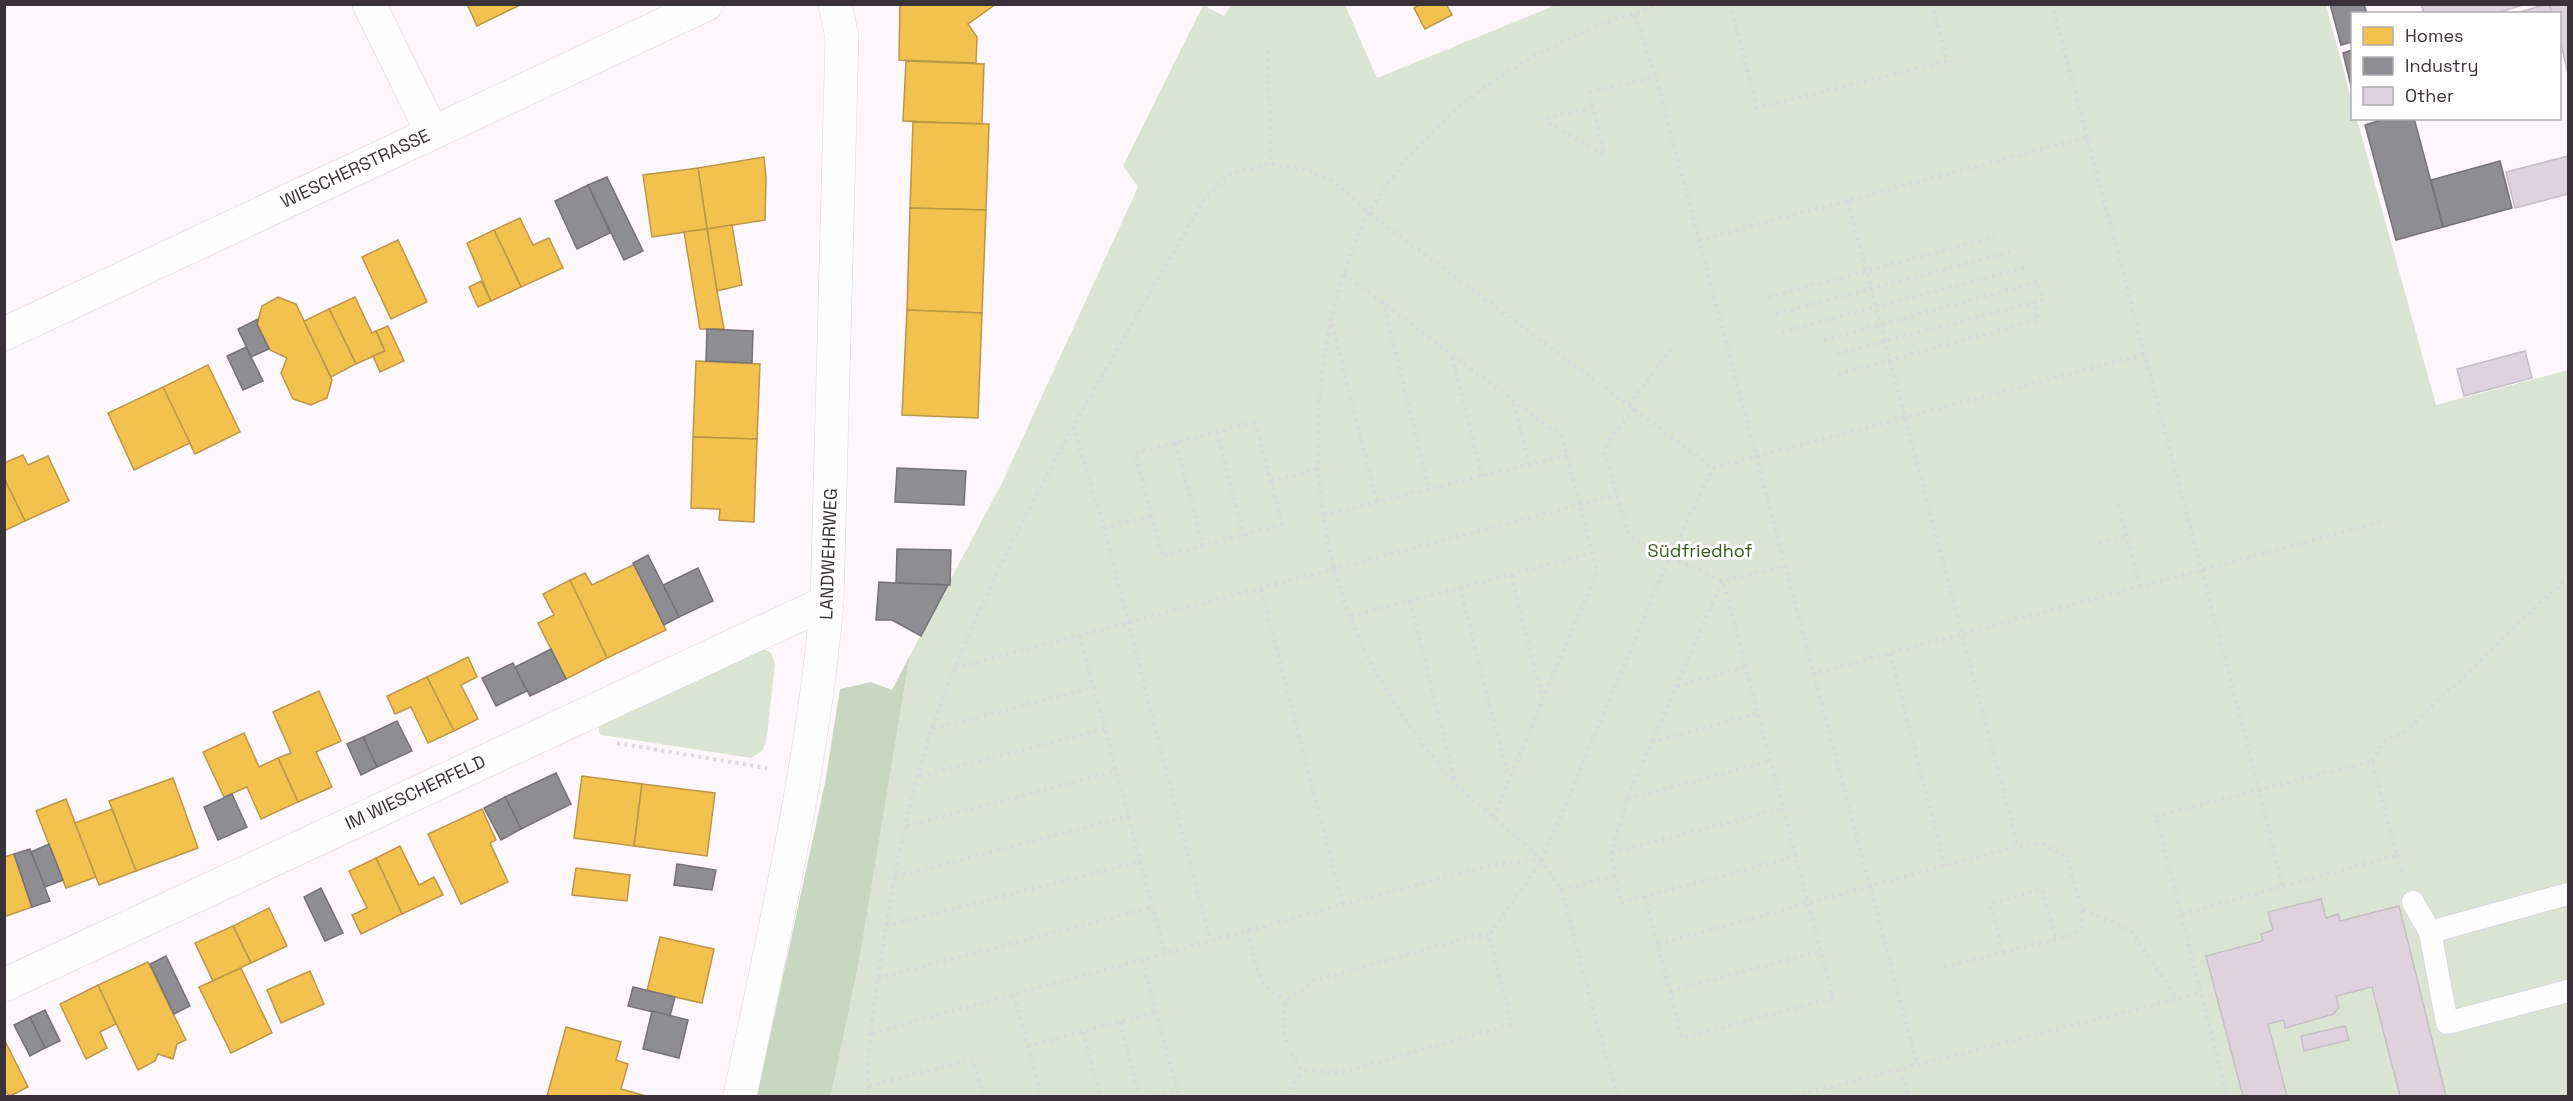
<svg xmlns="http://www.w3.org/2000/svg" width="2573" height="1101" font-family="'Space Grotesk',sans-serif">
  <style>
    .green { fill: #dbe4d3 }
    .forest { fill: #c9d7c0 }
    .homes { fill: #f2c14e; stroke: #bb9648; stroke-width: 1.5 }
    .industry { fill: #8d8d92; stroke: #747177; stroke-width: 1.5 }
    .building { fill: #ded3dd; stroke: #c4bdc3; stroke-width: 1.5 }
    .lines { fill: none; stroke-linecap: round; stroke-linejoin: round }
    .service-casing { stroke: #dbd4da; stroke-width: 24 }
    .minor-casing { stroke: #dbd4da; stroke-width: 34 }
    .secondary-casing { stroke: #dbd4da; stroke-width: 34 }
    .path { stroke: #dbd9db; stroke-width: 4; stroke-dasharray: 3 4.5; stroke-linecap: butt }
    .service { stroke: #fffeff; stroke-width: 22 }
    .minor { stroke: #fffeff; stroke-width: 33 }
    .secondary { stroke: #fffeff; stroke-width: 33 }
    .labels { text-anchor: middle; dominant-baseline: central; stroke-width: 6; stroke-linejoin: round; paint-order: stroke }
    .street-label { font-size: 18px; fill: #3a3139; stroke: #fff }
    .park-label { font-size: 18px; fill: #365b19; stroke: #fff }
  </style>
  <rect width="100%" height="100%" fill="#fdf7fc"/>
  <g class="green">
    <path d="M1203,5L1224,16L1231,5H1345L1377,78L1556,5H2326L2352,101V118L2357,119L2436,405L2568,370V1096H831L860,957L910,655L1002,483L1138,187L1123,166Z"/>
    <path d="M763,648L771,653L775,664L766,743L762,751L751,758L602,735L599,733V725Z"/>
  </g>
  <path class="forest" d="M910,655L860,957L831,1096H757L825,783L840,689L871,682L892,690Z"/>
  <g class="homes">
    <path d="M467,4H522L477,26Z"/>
    <path d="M900,4H996L968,24L977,37L976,63L899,60Z"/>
    <path d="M1421,4H1446L1452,15L1425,29L1414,8Z"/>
    <path d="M906,61L984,64L982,124L903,121Z"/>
    <path d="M913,122L989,124L986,210L910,208Z"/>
    <path d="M764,157L766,178L765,220L707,229L698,168Z"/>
    <path d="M698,168L707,229L652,237L643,175Z"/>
    <path d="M910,208L986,210L982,313L907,310Z"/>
    <path d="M520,218L533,245L549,238L563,268L521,287L494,230Z"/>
    <path d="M732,225L742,285L717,291L707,229Z"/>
    <path d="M707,229L717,291L724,329H700L684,232Z"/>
    <path d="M494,230L521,287L491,301L467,243Z"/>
    <path d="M398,240L427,302L391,319L362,257Z"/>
    <path d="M481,281L491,301L478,307L469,287Z"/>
    <path d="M278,297L296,304L332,380L327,398L311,405L293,399L281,373L287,358L270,350L257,324L262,306Z"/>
    <path d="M355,297L372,333L376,331L385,351L356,364L329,309Z"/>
    <path d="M329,309L356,364L331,377L304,321Z"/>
    <path d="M907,310L982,313L978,418L902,415Z"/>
    <path d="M388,326L404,361L380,372L373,356L385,351L376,331Z"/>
    <path d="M696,361L760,364L757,439L693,437Z"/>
    <path d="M208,365L240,432L195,454L163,387Z"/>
    <path d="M163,387L190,443L134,470L108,413Z"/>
    <path d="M693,437L757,439L754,522L719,520L720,509L691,508Z"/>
    <path d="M23,455L28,465L48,456L69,501L25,521L4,478V463Z"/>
    <path d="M4,478L25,521L4,531Z"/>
    <path d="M635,564L666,630L607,658L570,580L585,573L592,585Z"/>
    <path d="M570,580L607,658L566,679L538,623L554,615L543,594Z"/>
    <path d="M468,657L477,677L461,685L478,719L454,731L427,677Z"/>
    <path d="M427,677L454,731L428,743L411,707L395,714L387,696Z"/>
    <path d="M319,691L341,741L316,752L332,787L298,802L278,758L291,753L273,712Z"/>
    <path d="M244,733L259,767L278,758L298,802L261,819L247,787L224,797L203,752Z"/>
    <path d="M582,776L642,784L634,846L574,838Z"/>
    <path d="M173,778L198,848L136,871L109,801Z"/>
    <path d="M642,784L715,793L707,856L634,846Z"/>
    <path d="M66,799L96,877L66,888L36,811Z"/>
    <path d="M112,809L136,871L99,885L75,823Z"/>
    <path d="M482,809L496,840L490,843L508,882L461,904L428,834Z"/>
    <path d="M400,846L419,885L434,877L443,895L402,914L376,858Z"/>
    <path d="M14,854L32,907L4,917V857Z"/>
    <path d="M376,858L402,914L361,934L352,915L367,908L349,871Z"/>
    <path d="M576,868L630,875L627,901L572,895Z"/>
    <path d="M269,908L287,946L251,963L233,926Z"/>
    <path d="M233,926L251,963L213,981L195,943Z"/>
    <path d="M660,937L714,949L702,1003L647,991Z"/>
    <path d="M148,962L186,1040L177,1044L173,1059L158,1054L155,1061L138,1070L98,985Z"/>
    <path d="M241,968L272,1033L231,1053L199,987Z"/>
    <path d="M310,971L324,1004L281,1023L267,990Z"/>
    <path d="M98,985L116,1024L100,1032L107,1048L86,1059L60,1004Z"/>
    <path d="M566,1027L621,1042L616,1060L628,1064L621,1089L646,1096H547Z"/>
    <path d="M4,1039L28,1087L10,1096L4,1090Z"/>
  </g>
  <g class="industry">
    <path d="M2330,4H2364L2367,14H2352V42L2341,45Z"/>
    <path d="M2352,50V90L2343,53Z"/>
    <path d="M2387,118H2414L2443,227L2396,240L2365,125Z"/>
    <path d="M2500,161L2512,208L2443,227L2431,180Z"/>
    <path d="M607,177L643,251L624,260L588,185Z"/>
    <path d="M588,185L610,233L577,249L555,201Z"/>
    <path d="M258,319L257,324L269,349L251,357L238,329Z"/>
    <path d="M707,329L753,331L752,363L706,361Z"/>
    <path d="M246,347L263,381L243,390L227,356Z"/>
    <path d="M897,468L966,471L964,505L895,502Z"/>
    <path d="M897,549L951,550L950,585L896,583Z"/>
    <path d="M648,555L679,617L664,625L633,563Z"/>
    <path d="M698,568L713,601L679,617L663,585Z"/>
    <path d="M879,582L896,583L948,585L921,636L892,620H876Z"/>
    <path d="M551,649L566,679L530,696L515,667Z"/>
    <path d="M513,663L527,691L496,706L482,678Z"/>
    <path d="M397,721L412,751L377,767L363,737Z"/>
    <path d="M363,737L377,767L361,775L347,744Z"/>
    <path d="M556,773L571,804L521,829L505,797Z"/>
    <path d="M232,794L247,827L218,840L204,807Z"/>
    <path d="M505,797L521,829L501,840L484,808Z"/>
    <path d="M49,844L63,880L45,887L31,852Z"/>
    <path d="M30,849L50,901L32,907L14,854Z"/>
    <path d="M677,864L716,870L712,890L674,885Z"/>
    <path d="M321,888L343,933L325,941L304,897Z"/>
    <path d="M166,956L190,1006L174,1014L150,964Z"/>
    <path d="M633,987L675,997L670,1016L628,1006Z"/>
    <path d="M45,1010L60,1041L45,1048L30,1017Z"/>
    <path d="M652,1011L688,1020L679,1058L643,1049Z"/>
    <path d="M30,1017L45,1048L30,1056L14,1025Z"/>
  </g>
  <g class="building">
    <path d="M2421,4H2526L2493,14H2424Z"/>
    <path d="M2549,4H2568V74L2560,40V14H2552Z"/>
    <path d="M2549,4L2552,14H2514L2546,4Z"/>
    <path d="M2568,156V194L2515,208L2506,172Z"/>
    <path d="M2525,351L2532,378L2464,396L2457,369Z"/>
    <path d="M2321,899L2326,918L2338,914L2340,921L2399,906L2446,1096H2400L2372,987L2336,996L2339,1007L2334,1014L2285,1028L2284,1020L2268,1024L2287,1096H2243L2206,956L2263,941L2261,934L2273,930L2268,912Z"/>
    <path d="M2345,1026L2349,1040L2304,1051L2301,1036Z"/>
  </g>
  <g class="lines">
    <defs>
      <g id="service">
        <path d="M2413,902L2430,932L2447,1023L2568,991"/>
        <path d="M2430,932L2568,894"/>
      </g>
      <g id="minor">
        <path d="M369,4L432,132"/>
        <path d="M4,985L827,602"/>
        <path d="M740,1096C774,933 812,769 827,602L842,37L835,4"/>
      </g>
      <path id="secondary" d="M4,334L707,4"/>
    </defs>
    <use href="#service" class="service-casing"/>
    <use href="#minor" class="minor-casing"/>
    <use href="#secondary" class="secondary-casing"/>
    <g class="path">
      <path d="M1730,4L1757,108L1947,61L1932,4"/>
      <path d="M2052,4L2259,788L2282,886"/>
      <path d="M1635,15L1656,77L1917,1064"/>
      <path d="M1268,51L1271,164"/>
      <path d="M1593,108L1542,119L1604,155L1590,92L1656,77"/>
      <path d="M1848,201L2018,846"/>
      <path d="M1699,240L2087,137"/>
      <path d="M1344,274L1561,436L1567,455L1597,571L1493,818"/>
      <path d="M1768,297L1994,237"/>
      <path d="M1383,301L1429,489"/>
      <path d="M1776,314L2010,252"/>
      <path d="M1332,324L1377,502"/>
      <path d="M1782,332L2026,267"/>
      <path d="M1824,340L2038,282L2043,300L1833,355"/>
      <path d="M1452,357L1482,476"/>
      <path d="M1838,374L2038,320L2034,302"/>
      <path d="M1514,404L1529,464"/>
      <path d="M1629,405L1674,345"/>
      <path d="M1634,409L1609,440L1605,454L1629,536L1641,544L1723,581L1785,566"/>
      <path d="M1255,422L1282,525L1162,556L1135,453Z"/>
      <path d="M1073,426L1104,528L1210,941"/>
      <path d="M1217,432L1243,535"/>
      <path d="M1176,443L1203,546"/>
      <path d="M1713,468L2145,354"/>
      <path d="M1271,481L1318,469"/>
      <path d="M2118,504L2140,586"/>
      <path d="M1324,515L1567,455"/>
      <path d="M1104,528L1151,516"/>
      <path d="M2099,543L2127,536"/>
      <path d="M1511,575L1542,696"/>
      <path d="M1722,581L1627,799L1611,854L1621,903L1796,856"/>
      <path d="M1460,588L1508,776"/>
      <path d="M1261,589L1343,905"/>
      <path d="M1410,601L1455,781"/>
      <path d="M1351,616L1593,553"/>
      <path d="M1080,636L1165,953"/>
      <path d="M1890,653L1945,866"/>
      <path d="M955,668L1616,495"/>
      <path d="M1812,674L2385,521"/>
      <path d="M1677,686L1745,667"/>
      <path d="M933,729L1094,687"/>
      <path d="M1652,742L1758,713"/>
      <path d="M617,743L767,768"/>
      <path d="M2372,761L2385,740L2404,733L2568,577"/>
      <path d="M920,776L1105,729"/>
      <path d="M1627,799L1771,761"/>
      <path d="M906,826L1117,771"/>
      <path d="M1611,853L1783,808"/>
      <path d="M2397,855L2402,872"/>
      <path d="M895,877L1129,816"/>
      <path d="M1561,890L1614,876"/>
      <path d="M1645,896L1682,1038L1833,998L1723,581"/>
      <path d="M2182,914L2397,855L2372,761L2156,816L2227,1096"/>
      <path d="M886,926L1141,861"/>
      <path d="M1248,931L1255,962L1264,986L1286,1001"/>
      <path d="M1489,936L1478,935L1313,981L1286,1001C1279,1033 1285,1044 1302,1070L1339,1073L1512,1024L1489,936L1542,860L1669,558L1713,468"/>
      <path d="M1658,944L2018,846L2043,844L2066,857L2082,909L2130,930L2177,998"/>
      <path d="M2003,952L1990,904L2042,889L2056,939"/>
      <path d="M1142,960L1179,1096"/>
      <path d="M1944,967L2073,935L2081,927L2082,909"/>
      <path d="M878,978L1153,907"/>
      <path d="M1670,991L1821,951"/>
      <path d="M1014,995L1041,1096"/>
      <path d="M1120,1022L1139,1096"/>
      <path d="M1083,1032L1100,1096"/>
      <path d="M872,1033L1456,874L1494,865L1541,859"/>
      <path d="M1028,1046L1157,1012"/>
      <path d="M1900,1069L1908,1096"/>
      <path d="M869,1086L973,1059L983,1096"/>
      <path d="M869,1096C865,1047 876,994 883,946C897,852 918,755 955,667C1023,503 1117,351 1205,198L1229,174L1271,164L1308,170L1336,183L1369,213L1713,468"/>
      <path d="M1155,1096L1177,1090"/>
      <path d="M1286,1096L1302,1070"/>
      <path d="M1617,1096C1604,1049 1591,1001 1578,953C1572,932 1569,907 1559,888C1537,844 1489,818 1456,783C1426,752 1402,716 1380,679C1312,565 1303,420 1338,293C1346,266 1356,236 1370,211C1391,175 1421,140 1452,113C1497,75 1548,46 1602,24C1621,17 1641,12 1660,4"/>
      <path d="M1794,1096L2201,993"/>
    </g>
    <use href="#service" class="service"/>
    <use href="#minor" class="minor"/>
    <use href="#secondary" class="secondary"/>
  </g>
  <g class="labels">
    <g class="street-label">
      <text transform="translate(355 168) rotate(-25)">WIESCHERSTRASSE</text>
      <text transform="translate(828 554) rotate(-88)">LANDWEHRWEG</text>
      <text transform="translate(415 792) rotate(-25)">IM WIESCHERFELD</text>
    </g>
    <g class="park-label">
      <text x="1700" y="550">Südfriedhof</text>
    </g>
  </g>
  <rect width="2573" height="1101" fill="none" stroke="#3a3139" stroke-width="12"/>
  <rect x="2351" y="12" width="210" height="108" fill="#ffffff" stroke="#b0adb0" stroke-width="1.5"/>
  <rect x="2363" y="27" width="30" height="18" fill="#f2c14e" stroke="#b0adb0" stroke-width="1.5"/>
  <text x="2405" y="42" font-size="18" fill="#3a3139">Homes</text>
  <rect x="2363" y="57" width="30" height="18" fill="#8d8d92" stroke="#b0adb0" stroke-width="1.5"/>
  <text x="2405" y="72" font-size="18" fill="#3a3139">Industry</text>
  <rect x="2363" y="87" width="30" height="18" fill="#ded3dd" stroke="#b0adb0" stroke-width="1.5"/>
  <text x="2405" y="102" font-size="18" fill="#3a3139">Other</text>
</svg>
